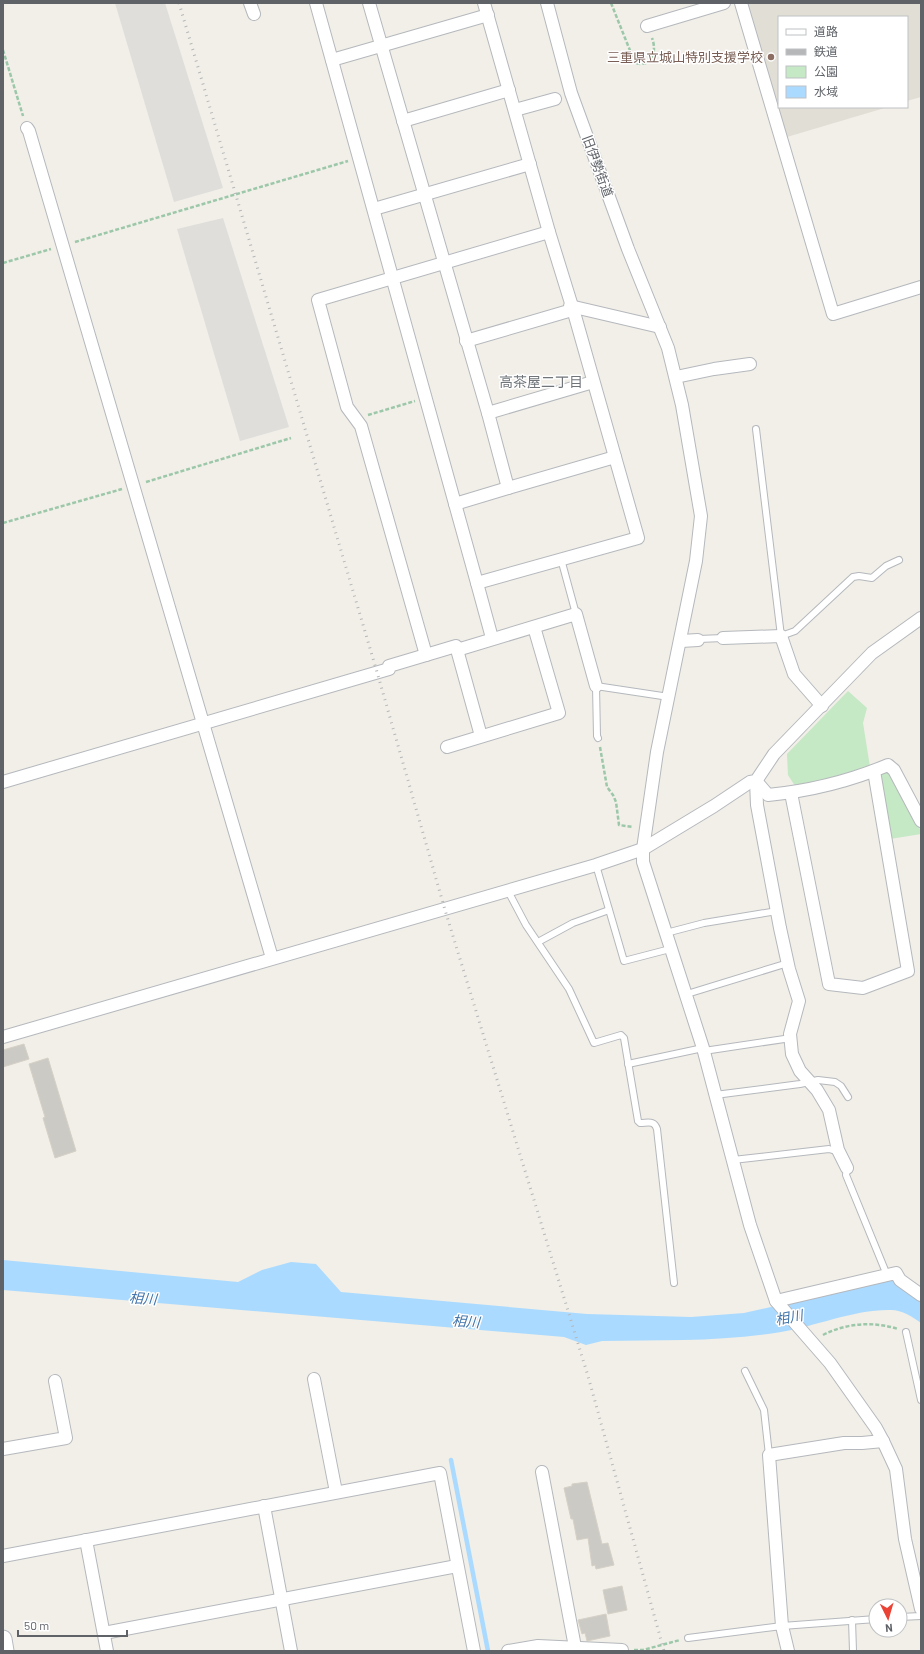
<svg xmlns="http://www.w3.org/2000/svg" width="924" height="1654" font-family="Barlow,'Noto Sans JP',sans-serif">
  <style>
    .industrial { fill: #e0deda }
    .education { fill: #e1ded6 }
    .green { fill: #c5e8c5 }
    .water { fill: #aadaff }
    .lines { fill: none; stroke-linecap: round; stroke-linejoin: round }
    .stream { stroke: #aadaff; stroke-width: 4.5 }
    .building { fill: #cccac5; stroke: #d6d1c6 }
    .lane-casing { stroke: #b5b8bc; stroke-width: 8 }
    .street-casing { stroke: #b5b8bc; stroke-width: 14 }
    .secondary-casing { stroke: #b6babf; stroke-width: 19 }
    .path { stroke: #9cc7a9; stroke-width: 2.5; stroke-dasharray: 4 2; stroke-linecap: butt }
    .lane { stroke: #fff; stroke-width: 6 }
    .street { stroke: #fff; stroke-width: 12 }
    .secondary { stroke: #fff; stroke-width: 17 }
    .rail { stroke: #b6b7b8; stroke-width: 3; stroke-dasharray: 1 5; stroke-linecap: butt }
    .education-dot { fill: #8d6e63; stroke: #fff; stroke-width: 1.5 }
    .labels { text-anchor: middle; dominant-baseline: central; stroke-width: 3; stroke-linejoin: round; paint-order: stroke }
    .education-label { font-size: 13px; fill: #785e54; stroke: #fff; text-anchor: end }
    .street-label { font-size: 13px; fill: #5f6368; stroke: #fff }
    .neighbourhood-label { font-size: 14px; fill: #70757a; stroke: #fff }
    .water-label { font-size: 14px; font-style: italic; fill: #4174aa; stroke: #fff }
  </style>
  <rect width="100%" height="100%" fill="#f1efe8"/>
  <g class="industrial">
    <path d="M115,3H165L223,188L174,202Z"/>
    <path d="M223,218L289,427L240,441L177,229Z"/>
  </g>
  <path class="education" d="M747,3H921V97L907,101V17H779V107H888L787,137Z"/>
  <g class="green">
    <path d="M848,691L867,708L863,723L870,767L797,789L788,775L787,754Z"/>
    <path d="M880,771H891L919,826L921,834L890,839Z"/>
  </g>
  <path class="water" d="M3,1260L238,1282L262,1270L291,1262L316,1264L341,1292L587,1314L691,1317L744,1313L893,1280L921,1289V1323C913,1317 902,1310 891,1310C856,1309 816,1326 781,1332C722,1342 662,1340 602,1341L586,1345L564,1337L3,1290Z"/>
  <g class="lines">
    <path class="stream" d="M451,1460L488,1651"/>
  </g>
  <g class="building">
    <path d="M24,1044L29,1059L3,1067V1050Z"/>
    <path d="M48,1058L76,1151L55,1158L43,1118L45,1117L29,1064Z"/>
    <path d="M587,1482L602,1544L608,1543L614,1565L596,1569L595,1565L592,1566L588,1538L577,1540L573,1519H571L564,1488L572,1486V1484Z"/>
    <path d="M622,1586L627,1610L608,1614L603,1590Z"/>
    <path d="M606,1614L610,1636L587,1641L585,1633L582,1634L578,1620Z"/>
  </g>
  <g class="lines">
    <defs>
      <g id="lane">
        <path d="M756,429L781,636L795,631L853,577L859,576L872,578L886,566L899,560"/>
        <path d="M561,559L576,614"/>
        <path d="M698,640L699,639L723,638"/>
        <path d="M598,738L597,736L596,686L669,697"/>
        <path d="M596,865L624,961L670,949"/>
        <path d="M508,891L526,925L569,989L594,1043L621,1035L624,1038L638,1121L640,1123C648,1123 654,1120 657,1129L674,1283"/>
        <path d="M666,933L704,923L777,911"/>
        <path d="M538,942L573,923L609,910"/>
        <path d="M687,994L788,963"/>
        <path d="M704,1051L791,1038"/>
        <path d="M628,1064L703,1048"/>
        <path d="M715,1095L800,1084L818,1080L835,1082L841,1086L848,1097"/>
        <path d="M733,1160L829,1149L839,1152"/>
        <path d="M847,1168L846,1175L887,1275"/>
        <path d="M906,1332L921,1400"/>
        <path d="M745,1371L764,1410L769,1455"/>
        <path d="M900,1617L921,1616"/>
        <path d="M852,1620L853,1651"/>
        <path d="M688,1638L782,1626L876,1619"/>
      </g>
      <g id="street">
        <path d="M250,3L254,14"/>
        <path d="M316,3L477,583L638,538L575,316L549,232L484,3"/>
        <path d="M369,3L488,413L508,488L455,504"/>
        <path d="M547,3L571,93L628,249L668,348L682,405L701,516L696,561L657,752L643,849V862L703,1048L750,1225L776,1301L830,1363L876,1428L883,1441L896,1469L905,1539L921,1609"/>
        <path d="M741,3L833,314L921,287"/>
        <path d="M647,26L724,3"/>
        <path d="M332,60L488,15"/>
        <path d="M515,110L555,99"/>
        <path d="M403,121L509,90"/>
        <path d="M27,128L29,131C110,407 193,682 272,958"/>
        <path d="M374,209L530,164"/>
        <path d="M570,306L660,327"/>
        <path d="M466,341L572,310"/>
        <path d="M676,377L714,369L750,364"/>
        <path d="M488,413L593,382"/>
        <path d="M508,488L615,457"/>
        <path d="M477,583L492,638"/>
        <path d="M723,638L781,636L794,674L822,706"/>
        <path d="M681,641L698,640"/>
        <path d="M457,650L576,614L596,686"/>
        <path d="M426,655L361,426L347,407L318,300L549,232"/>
        <path d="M447,747L559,713L534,627"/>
        <path d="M756,781L757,805L780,928L789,969L799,1001L790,1034L792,1054L800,1071L817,1090L829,1110L838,1150L847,1168"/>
        <path d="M756,781L768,795C809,791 850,781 888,765L894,770L921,821"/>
        <path d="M3,782L389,669V666L456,646L481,736"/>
        <path d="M791,793L829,984L863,988L908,971L874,771"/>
        <path d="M3,1037L596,865L643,849L714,806L750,782L756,781L774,754L872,653L921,618"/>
        <path d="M776,1301L896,1273L900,1280L921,1295"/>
        <path d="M314,1379L336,1492"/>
        <path d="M3,1449L66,1438L55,1381"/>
        <path d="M542,1472L575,1647"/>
        <path d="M264,1506L291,1651"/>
        <path d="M86,1540L107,1651"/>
        <path d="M3,1556L440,1473L474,1651"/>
        <path d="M104,1633L457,1566"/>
        <path d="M508,1651L538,1646L622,1650"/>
        <path d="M788,1651L782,1626L769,1455L844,1443H862L883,1441"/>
      </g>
      <path id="secondary" d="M3,1639L5,1651"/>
    </defs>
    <use href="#lane" class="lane-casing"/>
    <use href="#street" class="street-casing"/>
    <use href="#secondary" class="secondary-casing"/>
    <g class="path">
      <path d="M611,3L635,63C653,68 657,51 652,38"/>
      <path d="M3,50L23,116"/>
      <path d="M75,242L348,161"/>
      <path d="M3,263L51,249"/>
      <path d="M368,415L415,401"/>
      <path d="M146,482L291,438"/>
      <path d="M3,523L122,489"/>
      <path d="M600,747L607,787L613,795L616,802L619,825L633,827"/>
      <path d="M823,1335C846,1323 873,1321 898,1329"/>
      <path d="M634,1650H643L680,1640"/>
    </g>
    <use href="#lane" class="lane"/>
    <use href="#street" class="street"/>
    <use href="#secondary" class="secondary"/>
    <path class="rail" d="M179,3L377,672L445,910L588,1376L664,1651"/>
  </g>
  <circle class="education-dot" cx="771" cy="57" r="4"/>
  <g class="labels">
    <g class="education-label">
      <text x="763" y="57">三重県立城山特別支援学校</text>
    </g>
    <g class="street-label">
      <text transform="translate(598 166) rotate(70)">旧伊勢街道</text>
    </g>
    <g class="neighbourhood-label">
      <text x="541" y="381">高茶屋二丁目</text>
    </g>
    <g class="water-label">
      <text transform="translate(143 1298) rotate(4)">相川</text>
      <text transform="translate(789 1317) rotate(-11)">相川</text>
      <text transform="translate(466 1321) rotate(4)">相川</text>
    </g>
  </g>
  <rect width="924" height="1654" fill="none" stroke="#5f6368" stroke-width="8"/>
  <rect x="778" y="16" width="130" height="92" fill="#ffffff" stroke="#bfc1c3"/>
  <rect x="786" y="29" width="20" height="6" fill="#ffffff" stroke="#bfc1c3"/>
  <text x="814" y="36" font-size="12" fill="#5f6368">道路</text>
  <rect x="786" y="49" width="20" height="6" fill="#b6b7b8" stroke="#bfc1c3"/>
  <text x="814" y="56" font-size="12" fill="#5f6368">鉄道</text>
  <rect x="786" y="66" width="20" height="12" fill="#c5e8c5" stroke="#bfc1c3"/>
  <text x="814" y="76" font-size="12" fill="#5f6368">公園</text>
  <rect x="786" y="86" width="20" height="12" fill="#aadaff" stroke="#bfc1c3"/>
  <text x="814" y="96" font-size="12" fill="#5f6368">水域</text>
  <g transform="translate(888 1618) rotate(175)"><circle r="19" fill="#ffffff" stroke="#bfc1c3"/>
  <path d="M0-3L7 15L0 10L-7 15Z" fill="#ea4335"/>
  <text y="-6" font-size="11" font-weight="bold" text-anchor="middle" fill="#5f6368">N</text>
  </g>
  <path d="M18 1630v6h109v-6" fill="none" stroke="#5f6368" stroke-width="2"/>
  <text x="24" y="1630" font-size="12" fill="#5f6368" stroke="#ffffff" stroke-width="3" paint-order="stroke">50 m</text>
</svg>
